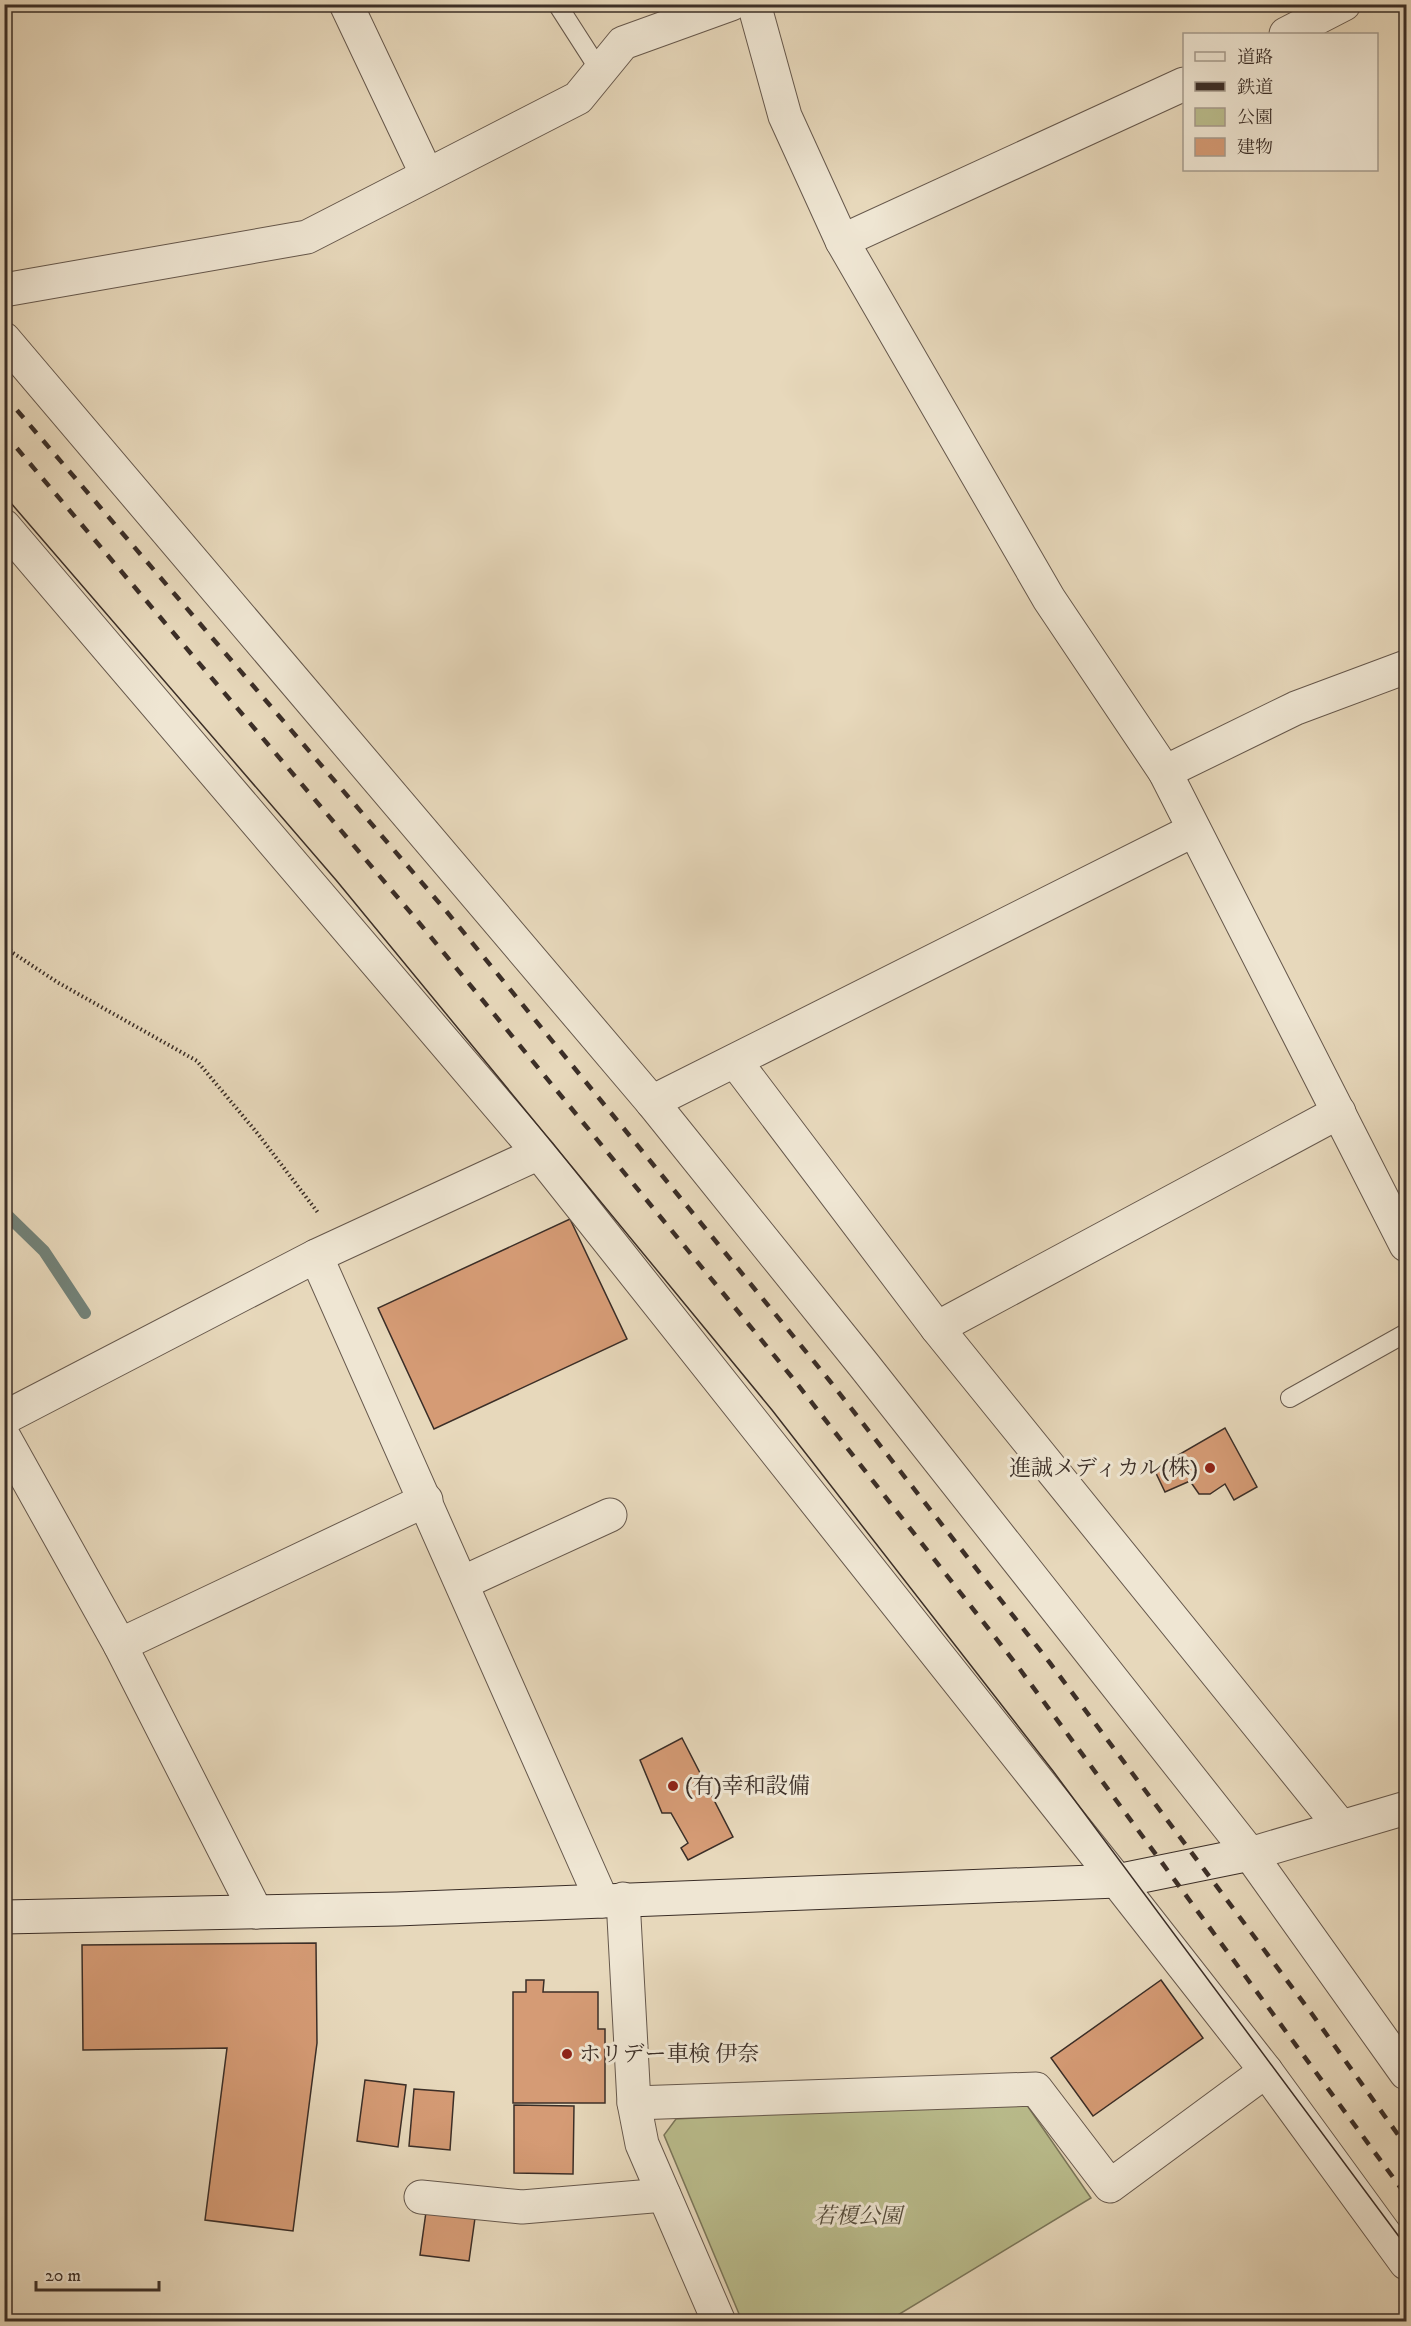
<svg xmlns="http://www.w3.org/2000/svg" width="1411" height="2326" font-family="'IM FELL DW Pica','Noto Serif JP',serif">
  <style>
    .green { fill: #babd8d; stroke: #7a765a; stroke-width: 1.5 }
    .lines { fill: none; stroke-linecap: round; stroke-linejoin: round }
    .stream { stroke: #728279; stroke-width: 12 }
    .building { fill: #d59b75; stroke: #3b2e27; stroke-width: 1.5 }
    .lane-casing { stroke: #66584c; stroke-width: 20 }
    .street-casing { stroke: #66584c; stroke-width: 35 }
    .secondary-casing { stroke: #3b2e27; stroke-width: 35 }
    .path { stroke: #3b2e27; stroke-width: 4; stroke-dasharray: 1.5 3; stroke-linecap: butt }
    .lane { stroke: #efe6d3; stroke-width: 18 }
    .street { stroke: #efe6d3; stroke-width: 33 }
    .secondary { stroke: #efe6d3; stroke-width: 33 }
    .tram { stroke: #3b2e27; stroke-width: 1.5 }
    .rail { stroke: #3b2e27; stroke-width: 4.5; stroke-dasharray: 10 10; stroke-linecap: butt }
    .poi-dot { fill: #8f2418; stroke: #efe6d3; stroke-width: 2 }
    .labels { text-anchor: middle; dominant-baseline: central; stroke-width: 6; stroke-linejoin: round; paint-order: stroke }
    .poi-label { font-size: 22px; fill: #3b2e27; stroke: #efe6d3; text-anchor: start }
    .park-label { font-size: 22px; font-style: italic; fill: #544b3b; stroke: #efe6d3 }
  </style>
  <rect width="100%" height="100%" fill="#e7d8bb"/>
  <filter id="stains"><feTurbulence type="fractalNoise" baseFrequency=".00333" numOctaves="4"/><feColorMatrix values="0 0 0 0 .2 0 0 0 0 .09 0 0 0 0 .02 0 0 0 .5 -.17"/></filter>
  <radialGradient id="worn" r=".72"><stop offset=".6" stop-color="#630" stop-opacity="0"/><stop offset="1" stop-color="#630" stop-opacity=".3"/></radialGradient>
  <path class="green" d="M1024,2101L1091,2198L888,2321H742L664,2135L676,2119Z"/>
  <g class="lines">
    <path class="stream" d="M4,1212L44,1251L85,1313"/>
  </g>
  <g class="building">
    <path d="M570,1219L627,1339L434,1429L378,1308Z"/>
    <path d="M1225,1428L1257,1487L1234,1500L1225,1484L1210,1494H1199L1190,1481L1165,1492L1154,1469Z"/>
    <path d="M682,1738L733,1837L688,1860L681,1848L688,1843L671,1813H662L640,1760Z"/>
    <path d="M316,1943L317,2043L293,2231L205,2220L227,2048L83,2050L82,1945Z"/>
    <path d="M526,1980H544L543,1992H598V2029H605V2103H513V1992H526Z"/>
    <path d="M1161,1980L1203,2038L1093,2116L1051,2058Z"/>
    <path d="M365,2080L406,2085L398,2147L357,2141Z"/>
    <path d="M414,2089L454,2092L450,2150L409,2146Z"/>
    <path d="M514,2105L574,2106L573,2174L514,2173Z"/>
    <path d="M426,2212L475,2218L469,2261L420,2255Z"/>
  </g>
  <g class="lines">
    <defs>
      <g id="lane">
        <path d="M557,4L600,71"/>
        <path d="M1290,1398L1406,1333"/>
      </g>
      <g id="street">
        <path d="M346,4L427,175"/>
        <path d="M754,4L785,116L842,241L1049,599L1165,772L1406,1245"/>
        <path d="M1286,34L1344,4"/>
        <path d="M842,241L1184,84"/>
        <path d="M4,290L307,237L578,98L623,43L731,4"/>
        <path d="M4,339L652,1102L863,1364L1250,1854L1406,2073"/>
        <path d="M4,526L539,1153L1117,1881L1266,2071L1406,2263"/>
        <path d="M1165,772L1296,708L1406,667"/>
        <path d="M735,1061L937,1328L1341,1827"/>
        <path d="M652,1102L1194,830"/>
        <path d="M316,1256L602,1901"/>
        <path d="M937,1328L1339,1112"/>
        <path d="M4,1418L316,1256L539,1153"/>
        <path d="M4,1437L120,1645L256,1912"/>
        <path d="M462,1583L610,1515"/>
        <path d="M120,1645L426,1500"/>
        <path d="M1250,1854L1406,1808"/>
        <path d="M623,1899L634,2103L642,2144L719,2322"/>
        <path d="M634,2103L1036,2089L1110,2186L1266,2071"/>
        <path d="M421,2197L522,2207L664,2195"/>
      </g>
      <path id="secondary" d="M4,1917L397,1909L1117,1881L1250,1854"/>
    </defs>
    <use href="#lane" class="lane-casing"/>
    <use href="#street" class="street-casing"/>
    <use href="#secondary" class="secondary-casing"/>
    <path class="path" d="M4,943L13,953L57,982L197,1061L258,1134L319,1214"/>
    <use href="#lane" class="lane"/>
    <use href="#street" class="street"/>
    <use href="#secondary" class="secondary"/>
    <path class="tram" d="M4,495L336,880L772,1410L1053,1771L1406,2246"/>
    <g class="rail">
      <path d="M4,395L447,912L829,1380L1050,1663L1312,2014L1406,2146"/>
      <path d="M4,433L416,919L791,1376L1016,1664L1406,2195"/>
    </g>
  </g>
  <g class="poi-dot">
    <circle cx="1210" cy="1468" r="6"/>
    <circle cx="673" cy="1786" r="6"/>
    <circle cx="567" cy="2054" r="6"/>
  </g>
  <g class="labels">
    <g class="poi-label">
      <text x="1198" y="1468" text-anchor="end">進誠メディカル(株)</text>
      <text x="685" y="1786">(有)幸和設備</text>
      <text x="579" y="2054">ホリデー車検 伊奈</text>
    </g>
    <g class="park-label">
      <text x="858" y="2216">若榎公園</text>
    </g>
  </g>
  <rect width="1411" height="2326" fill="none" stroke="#e7d8bb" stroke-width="24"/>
  <rect x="6" y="6" width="1399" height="2314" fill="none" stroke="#3b2e27" stroke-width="3"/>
  <rect x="12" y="12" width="1387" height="2302" fill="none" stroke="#3b2e27" stroke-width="1.5"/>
  <rect x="1183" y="33" width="195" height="138" fill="#efe6d3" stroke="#a79c8e" stroke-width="1.5"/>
  <rect x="1195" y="52" width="30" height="9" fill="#efe6d3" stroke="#a79c8e" stroke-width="1.5"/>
  <text x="1237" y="63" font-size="18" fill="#3b2e27">道路</text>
  <rect x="1195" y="82" width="30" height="9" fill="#3b2e27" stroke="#a79c8e" stroke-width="1.5"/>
  <text x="1237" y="93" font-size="18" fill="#3b2e27">鉄道</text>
  <rect x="1195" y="108" width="30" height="18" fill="#babd8d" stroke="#a79c8e" stroke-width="1.5"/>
  <text x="1237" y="123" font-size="18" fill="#3b2e27">公園</text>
  <rect x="1195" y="138" width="30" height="18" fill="#d59b75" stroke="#a79c8e" stroke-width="1.5"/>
  <text x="1237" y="153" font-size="18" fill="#3b2e27">建物</text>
  <path d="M36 2281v9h123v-9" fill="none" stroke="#3b2e27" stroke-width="3"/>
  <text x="45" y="2281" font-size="18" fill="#3b2e27" stroke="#efe6d3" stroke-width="4.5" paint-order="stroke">20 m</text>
  <rect width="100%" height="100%" filter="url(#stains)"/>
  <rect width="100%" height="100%" fill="url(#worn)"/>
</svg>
